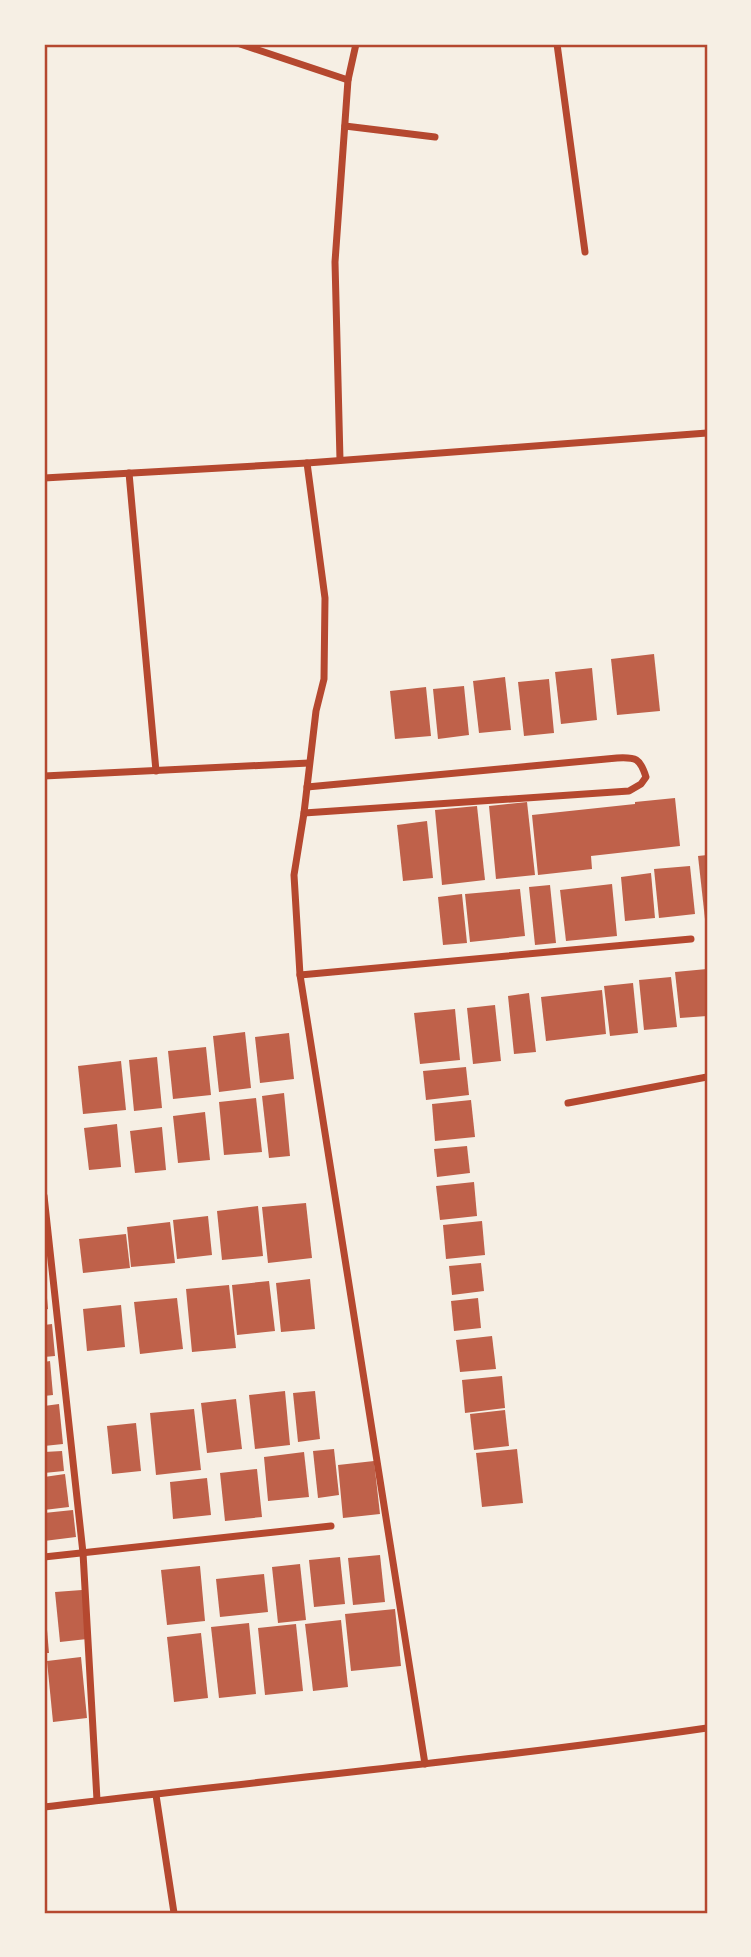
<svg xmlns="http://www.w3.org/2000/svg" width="751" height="1957" font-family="Arial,sans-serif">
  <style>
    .building { fill: #bf614a }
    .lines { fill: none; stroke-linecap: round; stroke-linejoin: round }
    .minor { stroke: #b5482f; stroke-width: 7 }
    .neatline { fill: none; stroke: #b5482f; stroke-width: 2.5 }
  </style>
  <rect width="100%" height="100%" fill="#f6efe4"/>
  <g class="building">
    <path d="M654,654L660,711L617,715L611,659Z"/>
    <path d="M592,668L597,720L561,724L555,672Z"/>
    <path d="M505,677L511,730L479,733L473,681Z"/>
    <path d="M549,679L554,733L524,736L518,682Z"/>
    <path d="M464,686L469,735L438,739L433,689Z"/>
    <path d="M426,687L431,736L395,739L390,691Z"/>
    <path d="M675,798L680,846L591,856L592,869L538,875L532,815L635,804V802Z"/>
    <path d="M527,802L535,875L496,879L489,806Z"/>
    <path d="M477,806L485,880L442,885L435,810Z"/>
    <path d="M427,821L433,878L403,881L397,825Z"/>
    <path d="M707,855V919H705L698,856Z"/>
    <path d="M690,866L695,914L659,918L654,869Z"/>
    <path d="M651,873L655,918L625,921L621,877Z"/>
    <path d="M612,884L617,936L566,941L560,890Z"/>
    <path d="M550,885L556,943L535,945L529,887Z"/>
    <path d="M520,889L525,936L470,942L465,894Z"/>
    <path d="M462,894L467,943L443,945L438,897Z"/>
    <path d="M707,969V1016L680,1018L675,972Z"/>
    <path d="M671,977L677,1027L644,1030L639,980Z"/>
    <path d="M633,983L638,1033L610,1036L604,986Z"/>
    <path d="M602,990L606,1034L546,1041L541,997Z"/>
    <path d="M529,993L536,1052L514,1054L508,996Z"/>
    <path d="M495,1005L501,1061L473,1064L467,1008Z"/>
    <path d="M455,1009L460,1060L420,1064L414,1013Z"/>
    <path d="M245,1032L251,1088L219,1092L213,1036Z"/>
    <path d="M289,1033L294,1079L260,1083L255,1037Z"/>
    <path d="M206,1047L211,1095L173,1099L168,1051Z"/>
    <path d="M157,1057L162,1108L134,1111L129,1060Z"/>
    <path d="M121,1061L126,1110L83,1114L78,1066Z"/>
    <path d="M466,1067L469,1095L426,1100L423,1071Z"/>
    <path d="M284,1093L290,1156L269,1158L262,1096Z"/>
    <path d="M256,1098L262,1152L224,1155L219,1102Z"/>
    <path d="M471,1100L475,1137L435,1141L432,1104Z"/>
    <path d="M205,1112L210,1160L178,1163L173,1116Z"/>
    <path d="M117,1124L121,1167L89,1170L84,1128Z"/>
    <path d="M162,1127L166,1170L135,1173L130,1131Z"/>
    <path d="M467,1146L470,1173L437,1177L434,1149Z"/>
    <path d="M474,1182L477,1216L440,1220L436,1186Z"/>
    <path d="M306,1203L312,1258L268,1263L262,1207Z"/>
    <path d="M258,1206L263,1256L222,1260L217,1211Z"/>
    <path d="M208,1216L212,1255L177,1259L173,1220Z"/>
    <path d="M482,1221L485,1255L446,1259L443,1225Z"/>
    <path d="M170,1222L175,1263L131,1267L127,1227Z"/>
    <path d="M126,1234L130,1268L83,1273L79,1239Z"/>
    <path d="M481,1263L484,1291L452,1295L449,1266Z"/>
    <path d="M310,1279L315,1329L281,1332L276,1283Z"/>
    <path d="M269,1281L275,1331L237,1335L232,1285Z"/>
    <path d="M229,1285L236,1348L192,1352L186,1289Z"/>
    <path d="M44,1287H46L48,1309L44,1310Z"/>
    <path d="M177,1298L183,1349L140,1354L134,1302Z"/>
    <path d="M478,1298L481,1328L454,1331L451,1301Z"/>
    <path d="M121,1305L125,1347L87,1351L83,1309Z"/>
    <path d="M52,1324L55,1356L44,1357V1325Z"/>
    <path d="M492,1336L496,1369L460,1372L456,1340Z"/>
    <path d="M50,1361L53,1395L44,1396V1362Z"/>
    <path d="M502,1376L505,1408L465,1413L462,1380Z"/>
    <path d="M285,1391L290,1445L255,1449L249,1395Z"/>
    <path d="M315,1391L320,1439L298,1442L293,1393Z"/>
    <path d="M236,1399L242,1449L207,1453L201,1403Z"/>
    <path d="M59,1404L63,1444L44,1446V1406Z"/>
    <path d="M194,1409L201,1470L156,1475L150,1413Z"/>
    <path d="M505,1410L509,1446L474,1450L470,1414Z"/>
    <path d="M136,1423L141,1471L112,1474L107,1426Z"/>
    <path d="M334,1449L339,1495L318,1498L313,1451Z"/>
    <path d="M517,1449L523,1503L482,1507L476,1453Z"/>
    <path d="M62,1451L64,1471L44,1473V1452Z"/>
    <path d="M304,1452L309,1497L268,1501L264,1457Z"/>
    <path d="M374,1461L380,1514L343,1518L338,1465Z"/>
    <path d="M257,1469L262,1517L225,1521L220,1473Z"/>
    <path d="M65,1474L69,1507L44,1510V1477Z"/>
    <path d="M207,1478L211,1515L173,1519L170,1482Z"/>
    <path d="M73,1510L76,1537L44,1541V1513Z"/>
    <path d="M380,1555L385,1602L353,1605L348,1558Z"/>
    <path d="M340,1557L345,1604L314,1607L309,1560Z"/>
    <path d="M300,1564L306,1620L278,1623L272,1567Z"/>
    <path d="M200,1566L205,1621L167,1625L161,1570Z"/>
    <path d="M264,1574L268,1612L220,1617L216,1579Z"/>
    <path d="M82,1590L87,1639L60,1642L55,1592Z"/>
    <path d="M395,1609L401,1666L351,1671L345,1614Z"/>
    <path d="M44,1618H46L49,1653H44Z"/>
    <path d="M341,1620L348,1687L313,1691L305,1624Z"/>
    <path d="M249,1623L256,1694L219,1698L211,1627Z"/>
    <path d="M296,1624L303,1691L265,1695L258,1628Z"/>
    <path d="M201,1633L208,1698L174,1702L167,1637Z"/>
    <path d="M81,1657L87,1718L53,1722L47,1661Z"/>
  </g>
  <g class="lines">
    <g class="minor">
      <path d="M240,44L348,80"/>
      <path d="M557,44L585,252"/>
      <path d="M345,126L435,137"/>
      <path d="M340,460L335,262L348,80L356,44"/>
      <path d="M307,463L325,598L324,679L316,711L304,813L294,875L300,975L425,1764"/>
      <path d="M129,473L156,771"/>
      <path d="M44,478L307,463L707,433"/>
      <path d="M44,776L309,763"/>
      <path d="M304,813L629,791L641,784L646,777C640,758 636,757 617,758L307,787"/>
      <path d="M300,975L691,939"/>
      <path d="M568,1103L707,1077"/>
      <path d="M44,1196L83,1553L97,1800"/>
      <path d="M44,1557L331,1526"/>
      <path d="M156,1795L174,1913"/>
      <path d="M44,1807C265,1780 487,1760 707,1728"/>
    </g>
  </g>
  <rect width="751" height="1957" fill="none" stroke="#f6efe4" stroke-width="91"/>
  <rect x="46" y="46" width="660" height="1866" class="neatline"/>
</svg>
